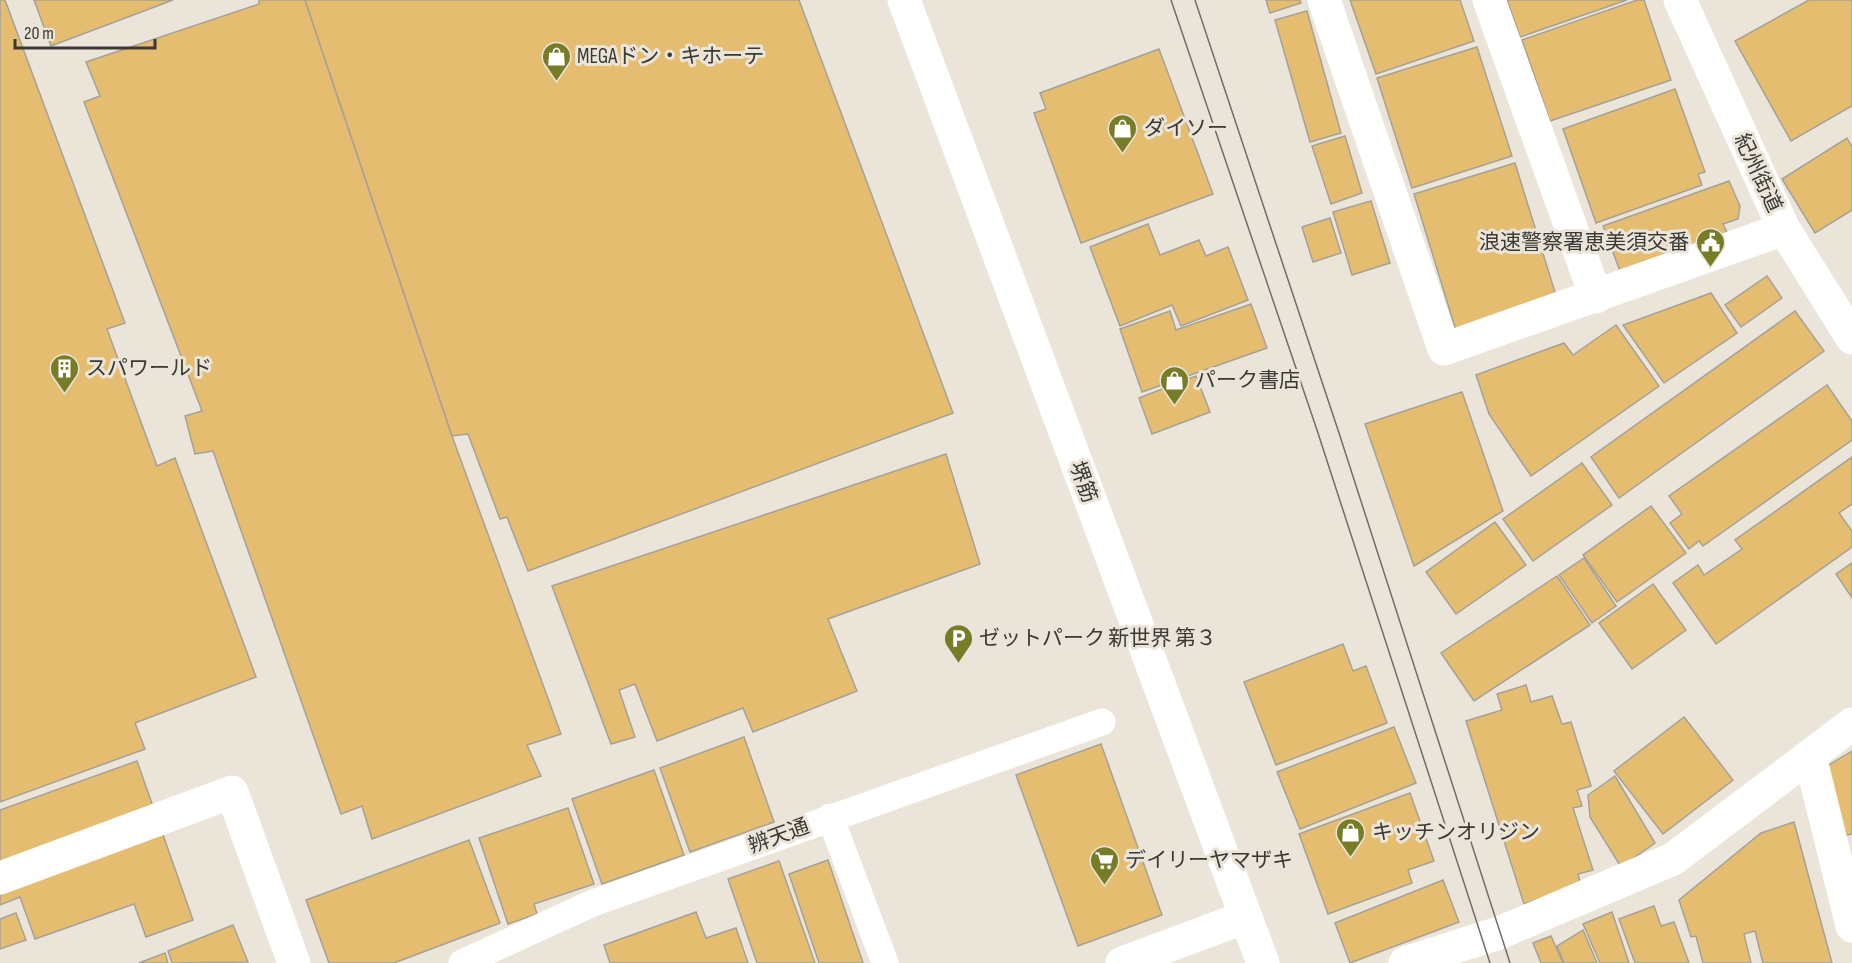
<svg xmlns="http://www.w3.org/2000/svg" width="1852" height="963" font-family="'Sofia Sans Condensed','Noto Sans JP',sans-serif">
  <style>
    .building { fill: #e4bd70; stroke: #a6a197; stroke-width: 1.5 }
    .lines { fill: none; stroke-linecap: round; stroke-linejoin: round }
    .service { stroke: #fff; stroke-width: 27 }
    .minor { stroke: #fff; stroke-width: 33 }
    .tertiary { stroke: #fff; stroke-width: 33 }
    .tram { stroke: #716e68; stroke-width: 1.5 }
    .labels { text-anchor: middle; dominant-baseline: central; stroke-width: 6; stroke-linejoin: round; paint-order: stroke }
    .poi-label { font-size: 21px; fill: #3b3935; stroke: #eae4d9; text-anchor: start }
    .street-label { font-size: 21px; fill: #3b3935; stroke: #eae4d9 }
  </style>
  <rect width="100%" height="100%" fill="#eae4d9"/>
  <g class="building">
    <path d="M0,0H5L125,323L107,329L157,466L175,458L256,677L135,723L145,749L0,802Z"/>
    <path d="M34,0H173L51,46Z"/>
    <path d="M259,0H305L452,436L561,734L527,745L541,776L372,839L362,806L341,814L213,451L195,454L185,416L202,411L84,102L100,96L86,62L259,4Z"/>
    <path d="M305,0H799L953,413L528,571L507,517L500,519L468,434L452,436Z"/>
    <path d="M1266,0H1300L1301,3L1270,13Z"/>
    <path d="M1350,0H1460L1474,41L1376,74Z"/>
    <path d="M1507,0H1627L1520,37Z"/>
    <path d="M1637,0H1644L1671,80L1550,121L1522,40Z"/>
    <path d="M1809,0H1852V106L1791,141L1735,41Z"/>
    <path d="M1307,11L1341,133L1310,142L1275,20Z"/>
    <path d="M1477,47L1512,156L1412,188L1377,78Z"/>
    <path d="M1159,49L1213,194L1081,243L1034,113L1046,109L1040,93Z"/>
    <path d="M1675,89L1705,172L1698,174L1702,185L1596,223L1563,129Z"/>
    <path d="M1345,136L1362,193L1331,204L1312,146Z"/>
    <path d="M1847,138L1852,147V210L1815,233L1782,179Z"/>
    <path d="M1515,163L1558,302L1457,334L1414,194Z"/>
    <path d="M1729,181L1740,206L1738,219L1723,224L1727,232L1620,271L1603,226Z"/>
    <path d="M1371,201L1390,263L1352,275L1333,212Z"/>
    <path d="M1330,218L1341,253L1313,262L1302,227Z"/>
    <path d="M1148,224L1160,255L1199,240L1206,256L1228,247L1248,300L1181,326L1172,305L1120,326L1090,247Z"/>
    <path d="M1767,276L1782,298L1741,327L1725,305Z"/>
    <path d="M1711,293L1737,333L1664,383L1623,325Z"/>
    <path d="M1251,304L1267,348L1142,392L1120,329L1170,311L1176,330Z"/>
    <path d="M1795,311L1824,351L1619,498L1591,457Z"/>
    <path d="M1616,325L1659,386L1531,476L1489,414L1476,375L1564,343L1573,355Z"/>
    <path d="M1196,376L1210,412L1152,434L1139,398Z"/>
    <path d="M1827,385L1852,421V440L1703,546L1699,541L1689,549L1670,523L1682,514L1669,496Z"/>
    <path d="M1462,392L1503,511L1414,566L1365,424Z"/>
    <path d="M946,454L980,564L828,619L857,691L753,732L743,708L657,741L635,684L619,690L635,737L611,744L552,586Z"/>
    <path d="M1852,457V504L1839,513L1852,531V547L1716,644L1673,583L1698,565L1704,575L1742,549L1735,540Z"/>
    <path d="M1582,463L1612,505L1533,561L1503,519Z"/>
    <path d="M1651,506L1686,553L1617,602L1583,555Z"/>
    <path d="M1495,522L1526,565L1456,614L1426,572Z"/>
    <path d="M1584,558L1616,606L1592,623L1559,575Z"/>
    <path d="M1852,563V598L1836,574Z"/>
    <path d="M1557,576L1590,625L1474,701L1441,653Z"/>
    <path d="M1653,584L1686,630L1632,669L1599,623Z"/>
    <path d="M1343,644L1353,671L1366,666L1387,723L1276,765L1244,682Z"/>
    <path d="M1526,685L1531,702L1552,696L1562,724L1571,722L1591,786L1577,790L1582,806L1573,808L1593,870L1578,874L1581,885L1524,904L1466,721L1502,710L1497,694Z"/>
    <path d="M1684,717L1733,780L1663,834L1614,771Z"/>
    <path d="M1394,727L1416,783L1300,829L1277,772Z"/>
    <path d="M744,737L774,822L690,852L660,768Z"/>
    <path d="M1101,744L1162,915L1078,946L1016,775Z"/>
    <path d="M1852,751V834L1838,837L1822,769Z"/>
    <path d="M137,761L193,920L146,937L134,904L35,939L20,897L0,905V810Z"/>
    <path d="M654,770L684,855L602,884L572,799Z"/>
    <path d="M1615,776L1655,843L1621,867L1590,817L1588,795Z"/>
    <path d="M1410,793L1434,861L1408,870L1412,883L1328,914L1299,834Z"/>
    <path d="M568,808L594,884L534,904L537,914L508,924L479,838Z"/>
    <path d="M1794,822L1832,963H1763L1755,931L1744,934L1751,963H1703L1696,936L1691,937L1679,900L1761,833Z"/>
    <path d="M469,840L500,923L394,963H329L306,900Z"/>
    <path d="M828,860L863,963H819L789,874Z"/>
    <path d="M779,861L815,963H757L728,879Z"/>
    <path d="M1443,880L1459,922L1350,963L1335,923Z"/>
    <path d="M1654,906L1661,926L1674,922L1689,963H1635L1619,919Z"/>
    <path d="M696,912L706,938L736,928L748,963H610L604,945Z"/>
    <path d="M1612,912L1629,963H1600L1583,924Z"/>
    <path d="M16,913L26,940L0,949V919Z"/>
    <path d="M233,925L248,962L172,963L168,951Z"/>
    <path d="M1583,930L1597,963H1564L1557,946Z"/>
    <path d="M1551,936L1563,963H1541L1533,943Z"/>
    <path d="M165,953L168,963H139Z"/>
  </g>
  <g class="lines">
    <g class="service">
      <path d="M830,817L885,963"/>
      <path d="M462,963L593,903L1102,722"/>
    </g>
    <g class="minor">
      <path d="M1324,0L1444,349L1784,229"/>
      <path d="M1489,0L1596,297"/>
      <path d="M1810,756L1852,926"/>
      <path d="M0,878L232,792L294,963"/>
      <path d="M1122,963L1246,917"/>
      <path d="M1405,963L1499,933L1673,859L1852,724"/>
    </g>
    <g class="tertiary">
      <path d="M904,0L1263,963"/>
      <path d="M1680,0L1784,229L1852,338"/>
    </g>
    <g class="tram">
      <path d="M1171,0L1317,430L1490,963"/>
      <path d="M1195,0L1339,433L1510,963"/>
    </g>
  </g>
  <defs>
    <symbol id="shop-pin" viewBox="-11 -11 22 30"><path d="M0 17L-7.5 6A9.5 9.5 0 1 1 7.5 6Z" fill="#777c26" stroke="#eae4d9"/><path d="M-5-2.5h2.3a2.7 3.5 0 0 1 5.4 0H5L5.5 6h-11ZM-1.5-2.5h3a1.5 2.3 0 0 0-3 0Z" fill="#fff"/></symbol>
    <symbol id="civic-pin" viewBox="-11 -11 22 30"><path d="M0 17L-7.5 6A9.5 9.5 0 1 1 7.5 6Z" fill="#777c26" stroke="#eae4d9"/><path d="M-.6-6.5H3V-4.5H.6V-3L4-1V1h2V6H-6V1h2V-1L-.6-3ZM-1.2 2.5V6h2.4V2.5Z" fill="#fff"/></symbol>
    <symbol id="building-pin" viewBox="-11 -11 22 30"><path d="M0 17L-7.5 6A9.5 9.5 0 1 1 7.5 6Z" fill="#777c26" stroke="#eae4d9"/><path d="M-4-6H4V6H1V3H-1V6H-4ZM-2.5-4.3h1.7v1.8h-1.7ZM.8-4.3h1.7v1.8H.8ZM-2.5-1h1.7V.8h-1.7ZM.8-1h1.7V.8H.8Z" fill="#fff"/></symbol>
    <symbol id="parking-pin" viewBox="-11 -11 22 30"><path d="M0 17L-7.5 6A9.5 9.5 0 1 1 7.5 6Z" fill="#777c26" stroke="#eae4d9"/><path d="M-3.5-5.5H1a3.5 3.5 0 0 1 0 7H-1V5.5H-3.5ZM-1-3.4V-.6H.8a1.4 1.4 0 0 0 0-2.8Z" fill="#fff"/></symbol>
    <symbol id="supermarket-pin" viewBox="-11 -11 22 30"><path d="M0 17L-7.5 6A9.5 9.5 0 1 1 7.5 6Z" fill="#777c26" stroke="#eae4d9"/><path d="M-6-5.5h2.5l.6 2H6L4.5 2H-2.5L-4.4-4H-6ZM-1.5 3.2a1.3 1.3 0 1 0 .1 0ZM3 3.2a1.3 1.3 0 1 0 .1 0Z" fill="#fff"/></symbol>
  </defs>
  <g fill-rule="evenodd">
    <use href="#shop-pin" x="540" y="40" width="33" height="45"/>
    <use href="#shop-pin" x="1106" y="112" width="33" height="45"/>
    <use href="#civic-pin" x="1694" y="226" width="33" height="45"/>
    <use href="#building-pin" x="48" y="352" width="33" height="45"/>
    <use href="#shop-pin" x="1158" y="364" width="33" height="45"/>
    <use href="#parking-pin" x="942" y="622" width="33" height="45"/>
    <use href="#shop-pin" x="1334" y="816" width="33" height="45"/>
    <use href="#supermarket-pin" x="1088" y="844" width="33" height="45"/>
  </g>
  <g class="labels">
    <g class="poi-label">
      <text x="577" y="56">MEGAドン・キホーテ</text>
      <text x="1144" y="128">ダイソー</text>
      <text x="1689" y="242" text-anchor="end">浪速警察署恵美須交番</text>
      <text x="86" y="368">スパワールド</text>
      <text x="1195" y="380">パーク書店</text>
      <text x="979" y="638">ゼットパーク 新世界 第３</text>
      <text x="1372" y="832">キッチンオリジン</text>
      <text x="1125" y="860">デイリーヤマザキ</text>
    </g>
    <g class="street-label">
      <text transform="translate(1758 173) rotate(65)">紀州街道</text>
      <text transform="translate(1083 482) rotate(70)">堺筋</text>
      <text transform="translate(779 836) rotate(-20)">辨天通</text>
    </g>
  </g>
  <path d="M15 39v9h140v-9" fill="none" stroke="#3b3935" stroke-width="3"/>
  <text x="24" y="39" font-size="18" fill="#3b3935" stroke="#eae4d9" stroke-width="4.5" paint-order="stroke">20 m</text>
</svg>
